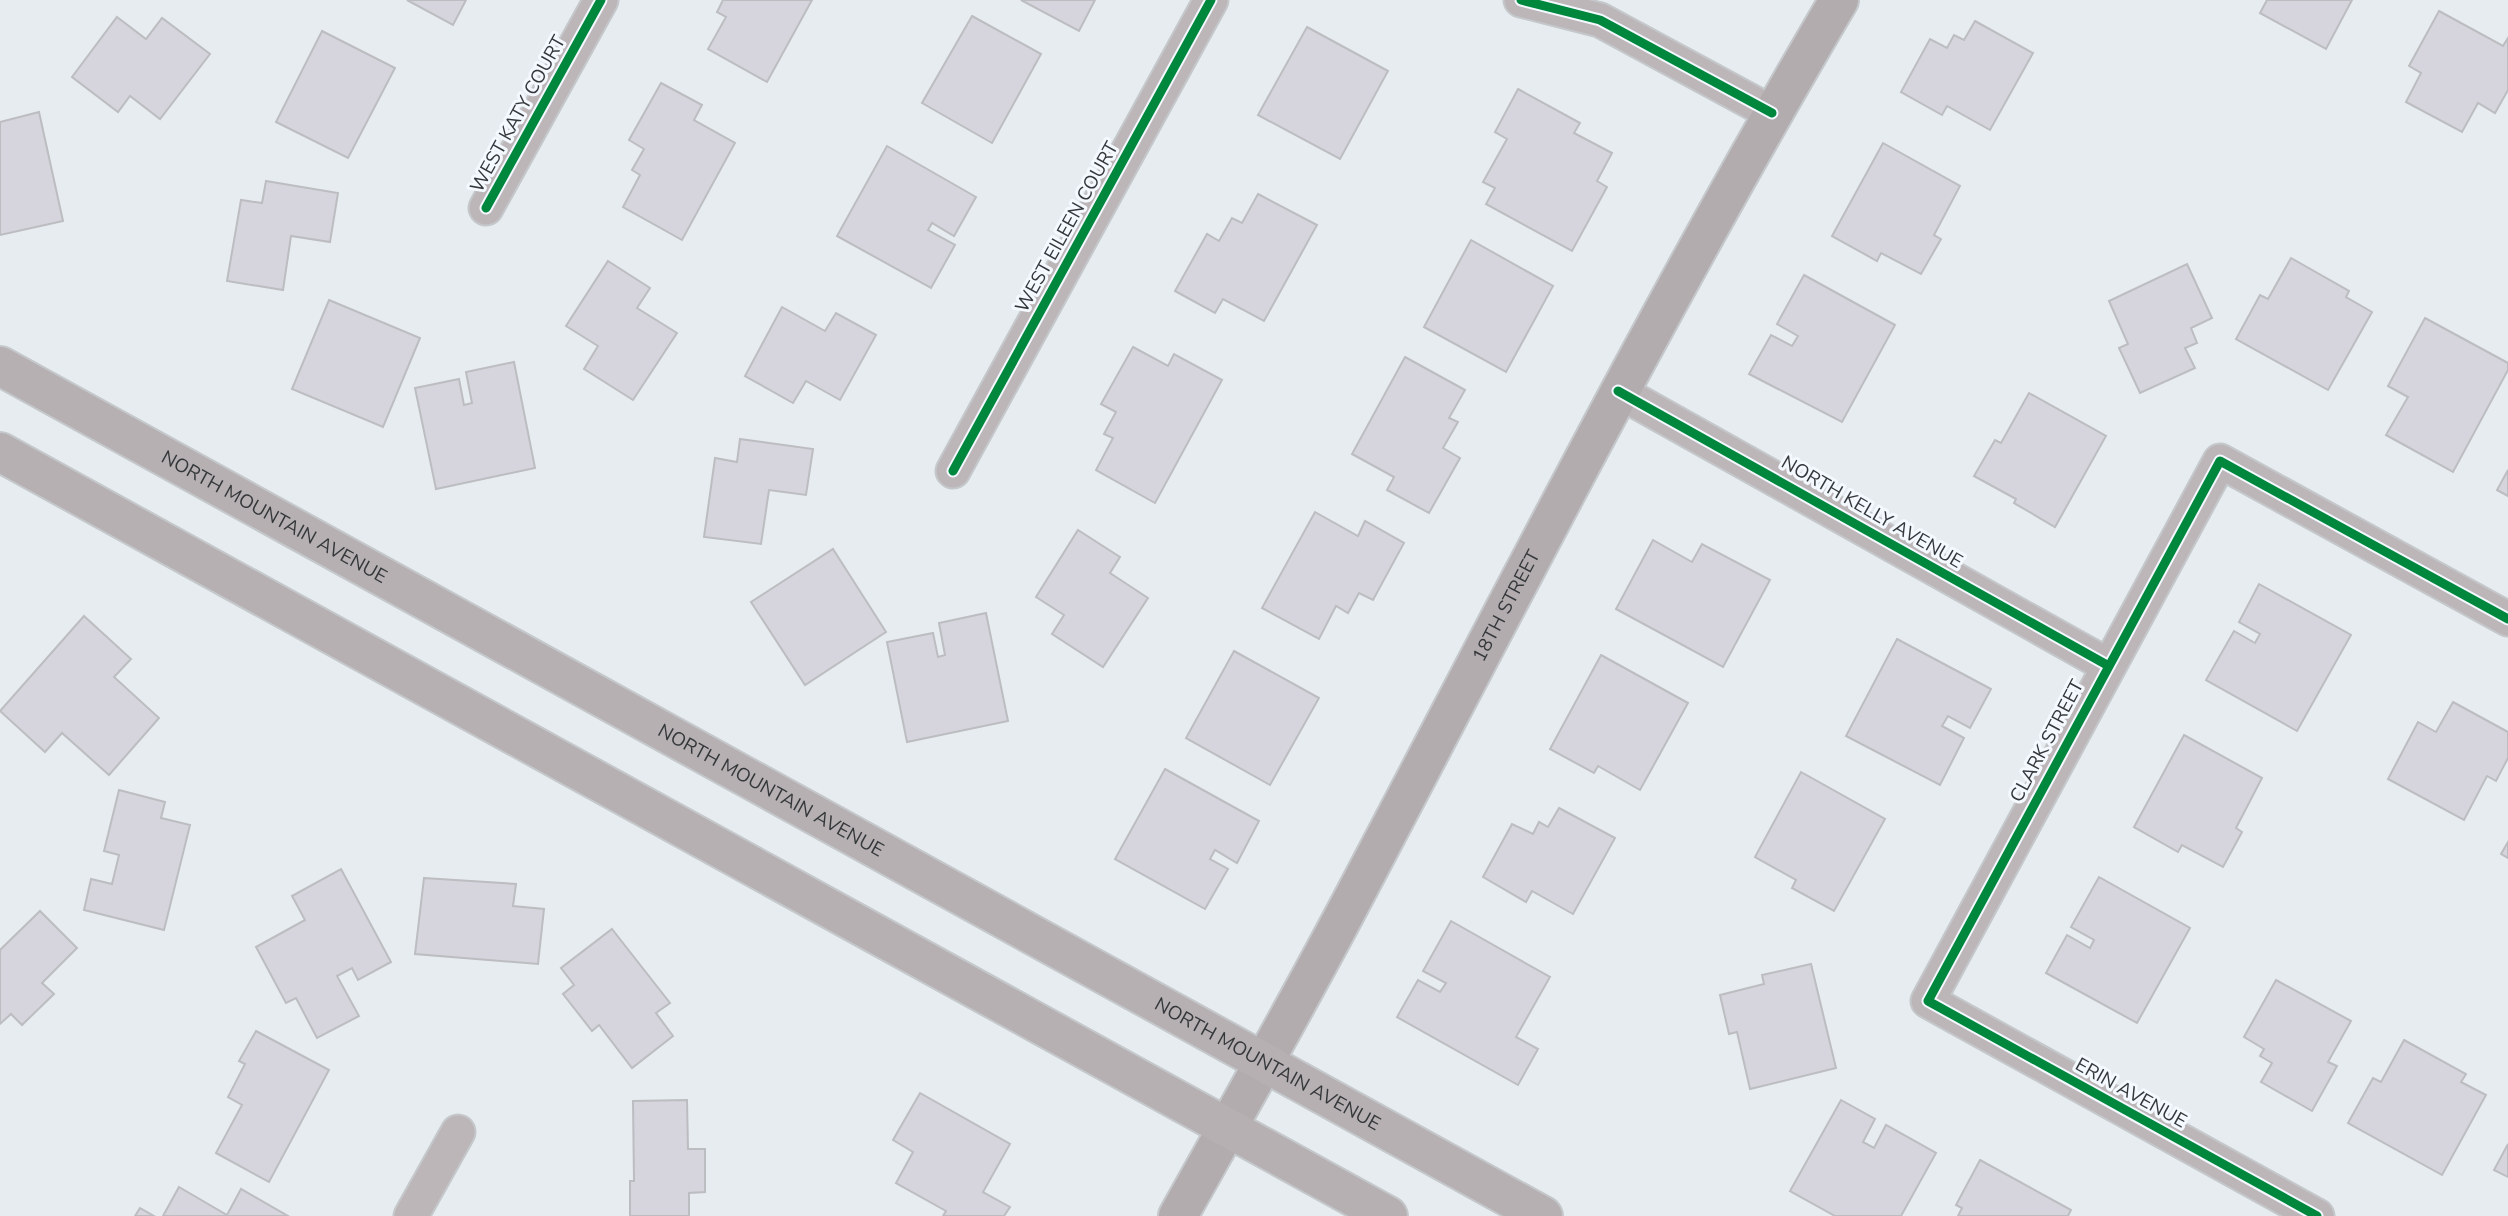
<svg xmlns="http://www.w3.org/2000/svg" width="2508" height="1216" font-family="'Nunito Sans',sans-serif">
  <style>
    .building { fill: #d6d4dd; stroke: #bcbdc0; stroke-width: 2 }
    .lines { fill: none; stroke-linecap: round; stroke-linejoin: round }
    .street-casing { stroke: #c4c8cb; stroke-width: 37 }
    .secondary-casing { stroke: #c4c8cb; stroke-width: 42 }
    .primary-casing { stroke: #c4c8cb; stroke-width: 42 }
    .street { stroke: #bdb6b9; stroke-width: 33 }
    .secondary { stroke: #b3acaf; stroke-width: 38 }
    .primary { stroke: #b6b0b2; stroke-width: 38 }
    .cycleway-casing { stroke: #f3f9fe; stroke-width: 13 }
    .cycleway { stroke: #00873e; stroke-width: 9 }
    .labels { text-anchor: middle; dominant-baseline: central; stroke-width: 6; stroke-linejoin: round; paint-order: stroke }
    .street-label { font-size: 19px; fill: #35383b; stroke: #f3f9fe }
  </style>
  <rect width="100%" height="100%" fill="#e7ecf0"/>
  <g class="building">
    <path d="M407,0H466L453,25Z"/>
    <path d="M723,0H812L767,82L708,49L726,17L717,12Z"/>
    <path d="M1021,0H1095L1079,31Z"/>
    <path d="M2267,0H2352L2326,49L2260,13Z"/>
    <path d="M2439,11L2503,46L2508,38V90L2495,113L2478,103L2462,132L2406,102L2421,73L2409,66Z"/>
    <path d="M972,16L1041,54L992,143L922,103Z"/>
    <path d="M117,17L146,39L162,18L210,54L160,119L130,96L118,112L72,77Z"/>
    <path d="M1975,21L2033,53L1990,130L1947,106L1942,115L1901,92L1930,39L1947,48L1954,35L1964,40Z"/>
    <path d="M1307,27L1388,71L1340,159L1258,115Z"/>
    <path d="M322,31L395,68L348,158L276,122Z"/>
    <path d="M661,83L702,105L694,120L735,143L682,240L623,207L640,175L632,170L644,149L629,140Z"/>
    <path d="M1518,89L1580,123L1574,133L1612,153L1597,181L1607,187L1572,251L1486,204L1495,188L1483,182L1507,139L1495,132Z"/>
    <path d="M39,112L63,221L0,235V122Z"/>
    <path d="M1883,143L1960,186L1934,235L1941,239L1921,274L1881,253L1877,261L1832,236Z"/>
    <path d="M887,146L976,197L954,236L932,223L928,230L955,245L931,288L837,236Z"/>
    <path d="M266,181L338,193L330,242L291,236L283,290L227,281L241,200L262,203Z"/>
    <path d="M1258,194L1317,225L1264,321L1223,299L1215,313L1175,291L1207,234L1219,241L1232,218L1242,223Z"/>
    <path d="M1471,240L1553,286L1506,372L1424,327Z"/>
    <path d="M2291,258L2349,291L2346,297L2372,312L2328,390L2236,339L2260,295L2268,299Z"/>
    <path d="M608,261L650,288L637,308L677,333L633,400L584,369L598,346L566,326Z"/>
    <path d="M2187,264L2212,318L2191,328L2197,343L2185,348L2195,368L2140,393L2119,348L2128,344L2109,301Z"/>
    <path d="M1804,275L1895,325L1842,422L1749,374L1771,335L1792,346L1798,336L1777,324Z"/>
    <path d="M329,300L420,338L383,427L292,389Z"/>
    <path d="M782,307L825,331L836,313L876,335L840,400L806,381L793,403L745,376Z"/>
    <path d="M2425,318L2508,363V370L2453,472L2386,435L2408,397L2388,386Z"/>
    <path d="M1133,347L1168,366L1174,354L1222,380L1155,503L1096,470L1113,438L1104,434L1116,412L1101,404Z"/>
    <path d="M1405,357L1465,390L1449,418L1458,422L1443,448L1460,458L1429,513L1387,490L1394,477L1352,454Z"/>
    <path d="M514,362L535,468L436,489L415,388L459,379L464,405L472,403L466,372Z"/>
    <path d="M2029,393L2106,436L2055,527L2014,503L2016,499L1974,476L1995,440L2001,443Z"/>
    <path d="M740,439L813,449L806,495L769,490L761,544L704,537L715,458L737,462Z"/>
    <path d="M2508,470V496L2497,490Z"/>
    <path d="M1315,512L1358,536L1365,521L1404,543L1373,600L1359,593L1348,613L1336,606L1319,639L1262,608Z"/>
    <path d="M1078,530L1120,557L1110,573L1148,598L1103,667L1052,634L1064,615L1036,597Z"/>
    <path d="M1653,540L1692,562L1702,544L1770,580L1723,667L1616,609Z"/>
    <path d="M833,549L886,632L805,685L751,602Z"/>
    <path d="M2259,584L2351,635L2297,731L2206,680L2234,631L2255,643L2260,634L2239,622Z"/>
    <path d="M986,613L1008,721L907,742L887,642L933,633L938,657L945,655L939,623Z"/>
    <path d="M84,616L131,659L114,677L159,718L109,775L62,733L45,752L0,711Z"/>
    <path d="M1897,639L1991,689L1970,728L1948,716L1942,726L1964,738L1940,785L1846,736Z"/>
    <path d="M1234,651L1319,698L1270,785L1186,738Z"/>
    <path d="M1601,655L1688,703L1640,790L1598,766L1594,773L1550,749Z"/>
    <path d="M2453,702L2508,732V758L2496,781L2487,776L2464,820L2388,779L2418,722L2436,732Z"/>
    <path d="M2184,735L2262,778L2236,828L2242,832L2223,867L2182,845L2178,852L2134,827Z"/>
    <path d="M1165,769L1259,821L1237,863L1215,850L1210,859L1228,869L1205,909L1115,859Z"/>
    <path d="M1801,772L1885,819L1834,911L1792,888L1796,880L1755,857Z"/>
    <path d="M119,790L165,802L161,818L190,825L164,930L84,910L91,879L112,884L119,855L104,851Z"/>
    <path d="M1559,808L1615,838L1573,914L1532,891L1526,902L1483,877L1512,824L1533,834L1539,822L1548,827Z"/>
    <path d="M2508,842V858L2501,854Z"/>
    <path d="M341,869L391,962L358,980L352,968L337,976L359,1016L317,1038L296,998L286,1003L256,947L305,920L292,896Z"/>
    <path d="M2099,877L2190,928L2137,1023L2046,973L2067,935L2090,948L2094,940L2071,927Z"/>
    <path d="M424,878L516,884L513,906L544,909L538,964L415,954Z"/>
    <path d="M40,911L77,948L42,983L54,994L22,1025L11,1014L0,1024V950Z"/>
    <path d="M1451,921L1550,977L1516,1037L1538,1049L1518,1085L1397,1017L1418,980L1440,992L1446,983L1423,971Z"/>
    <path d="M612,929L670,1003L656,1013L673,1036L632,1068L599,1025L592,1031L563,994L574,985L561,968Z"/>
    <path d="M1811,964L1836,1068L1750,1089L1737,1032L1729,1034L1720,995L1764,984L1762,975Z"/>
    <path d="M2276,980L2351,1021L2328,1062L2337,1066L2312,1111L2261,1082L2272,1063L2260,1056L2264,1049L2244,1037Z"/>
    <path d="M256,1031L329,1070L269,1182L216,1153L242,1105L228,1097L245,1064L239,1061Z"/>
    <path d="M2404,1040L2466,1074L2461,1082L2486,1095L2442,1175L2348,1123L2373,1078L2381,1082Z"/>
    <path d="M920,1093L1010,1144L983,1192L1010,1207L1004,1216H943L946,1211L896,1183L913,1152L893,1140Z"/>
    <path d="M687,1100L688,1149H705V1192L689,1193V1216H630V1181H634L633,1101Z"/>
    <path d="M1841,1100L1875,1119L1863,1142L1874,1148L1886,1125L1936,1153L1901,1216H1835L1790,1191Z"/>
    <path d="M2508,1144V1177L2494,1170Z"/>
    <path d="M1980,1160L2071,1210L2068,1216H1958L1962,1208L1956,1205Z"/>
    <path d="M179,1187L227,1215L241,1189L288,1216H163Z"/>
    <path d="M140,1208L154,1216H135Z"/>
  </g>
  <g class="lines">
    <defs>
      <g id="street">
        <path d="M1521,0L1600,20L1772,113"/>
        <path d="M486,208L601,0"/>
        <path d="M1618,391L2107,665"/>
        <path d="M953,471L1211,0"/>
        <path d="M411,1216L458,1132"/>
        <path d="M2317,1216L1928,1001L2220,461L2508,619"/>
      </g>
      <g id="secondary">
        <path id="s1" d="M1178,1216C1239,1107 1301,998 1359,887C1516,589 1668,290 1839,0"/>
      </g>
      <g id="primary">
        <path id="s2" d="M0,366L1543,1216"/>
        <path d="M0,452L1388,1216"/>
      </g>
    </defs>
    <use href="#street" class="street-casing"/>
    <use href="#secondary" class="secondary-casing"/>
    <use href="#primary" class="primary-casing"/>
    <use href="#street" class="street"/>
    <use href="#secondary" class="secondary"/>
    <use href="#primary" class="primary"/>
    <defs>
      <g id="cycleway">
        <path d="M1521,0L1600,20L1772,113"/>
        <path d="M486,208L601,0"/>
        <path d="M1618,391L2107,665"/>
        <path d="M953,471L1211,0"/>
        <path d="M2317,1216L1928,1001L2220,461L2508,619"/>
      </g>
    </defs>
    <use href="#cycleway" class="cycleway-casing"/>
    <use href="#cycleway" class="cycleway"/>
  </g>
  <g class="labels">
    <g class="street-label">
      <text transform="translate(518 114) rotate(-61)">WEST KATY COURT</text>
      <text transform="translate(1067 227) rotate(-61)">WEST EILEEN COURT</text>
      <text transform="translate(1872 512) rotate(30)">NORTH KELLY AVENUE</text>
      <text stroke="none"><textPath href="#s2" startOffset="313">NORTH MOUNTAIN AVENUE</textPath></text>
      <text stroke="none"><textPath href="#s1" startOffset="693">18TH STREET</textPath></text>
      <text transform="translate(2047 741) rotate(-62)">CLARK STREET</text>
      <text stroke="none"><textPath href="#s2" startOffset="880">NORTH MOUNTAIN AVENUE</textPath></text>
      <text stroke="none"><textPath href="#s2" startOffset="1447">NORTH MOUNTAIN AVENUE</textPath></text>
      <text transform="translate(2131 1093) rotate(29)">ERIN AVENUE</text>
    </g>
  </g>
</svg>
